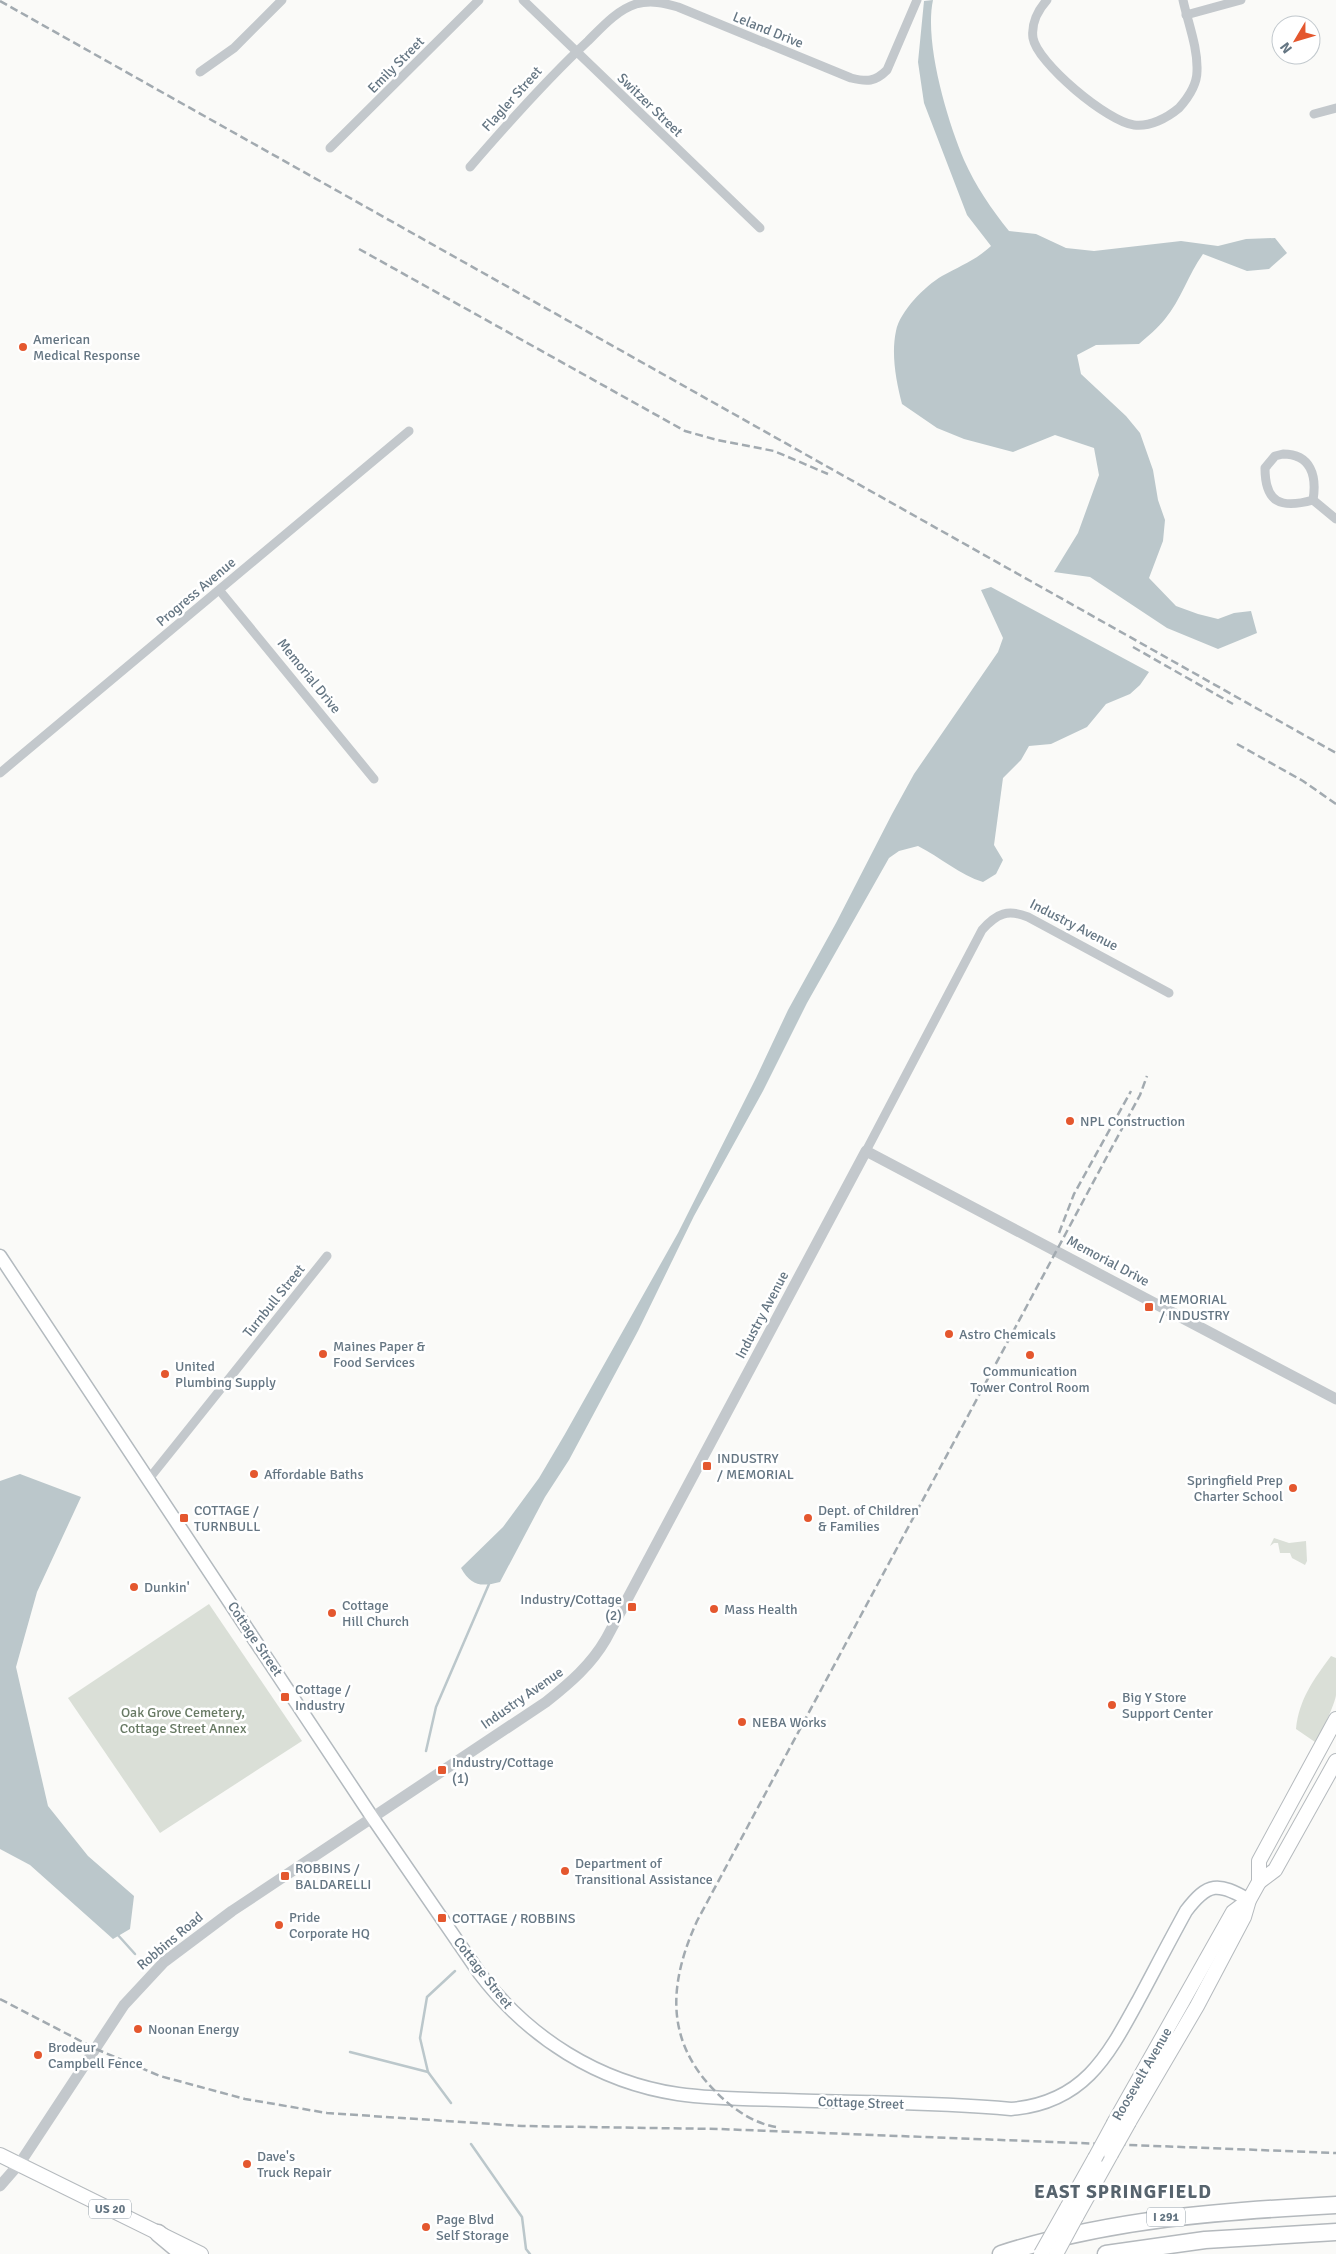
<svg xmlns="http://www.w3.org/2000/svg" width="1336" height="2254" font-family="Signika,sans-serif">
  <style>
    .green { fill: #dadfd7 }
    .water { fill: #bbc7cb }
    .lines { fill: none; stroke-linecap: round; stroke-linejoin: round }
    .stream { stroke: #bbc7cb; stroke-width: 2.5 }
    .secondary-casing { stroke: #b3babf; stroke-width: 15 }
    .primary-casing { stroke: #b5babe; stroke-width: 16 }
    .motorway-casing { stroke: #b4b9bd; stroke-width: 19 }
    .minor { stroke: #c3c8cc; stroke-width: 9 }
    .tertiary { stroke: #c3c8cc; stroke-width: 11 }
    .secondary { stroke: #fff; stroke-width: 12 }
    .primary { stroke: #fff; stroke-width: 14 }
    .motorway { stroke: #fff; stroke-width: 16 }
    .rail { stroke: #a2aab0; stroke-width: 2.5; stroke-dasharray: 8 4; stroke-linecap: butt }
    .primary-bridge-casing { stroke: #b5babe; stroke-width: 16; stroke-linecap: butt }
    .primary-bridge { stroke: #fff; stroke-width: 14 }
    .poi-dot { fill: #e4572e; stroke: #fff; stroke-width: 2 }
    .labels { text-anchor: middle; dominant-baseline: central; stroke-width: 5; stroke-linejoin: round; paint-order: stroke }
    .shield { fill: #fff; stroke: #939fa8; stroke-width: 1 }
    .shield-label { font-size: 12px; font-weight: bold; fill: #657683 }
    .street-label { font-size: 14px; fill: #657683; stroke: #fff }
    .poi-label { font-size: 14px; fill: #657683; stroke: #fff; text-anchor: start }
    .park-label { font-size: 14px; fill: #687a64; stroke: #fff }
    .district-label { font-size: 19px; font-weight: bold; letter-spacing: 1px; fill: #57646e; stroke: #fff }
  </style>
  <rect width="100%" height="100%" fill="#fafaf8"/>
  <g class="green">
    <path d="M1274,1538L1289,1543L1306,1541L1307,1561L1305,1565L1292,1558L1290,1553H1280L1278,1543H1274L1270,1546Z"/>
    <path d="M209,1604L302,1741L160,1833L68,1698Z"/>
    <path d="M1331,1656L1336,1658C1336,1670 1336,1683 1336,1695C1335,1704 1321,1734 1315,1742L1296,1729C1299,1699 1314,1679 1331,1656Z"/>
  </g>
  <g class="water">
    <path d="M933,0C924,42 947,120 964,160C975,185 992,210 1009,231L1036,234L1066,248L1094,251L1181,241L1218,246L1246,239L1275,238L1287,253L1269,269L1247,271L1203,254C1188,275 1181,300 1165,319C1158,328 1148,336 1139,344L1096,345L1077,355L1081,374L1126,416L1140,433L1153,470L1158,500L1165,520L1163,541L1149,578L1176,606L1198,614L1218,619L1234,613L1251,611L1257,633L1218,649L1167,628L1090,577L1054,572L1078,533L1099,475L1094,448L1055,435L1013,452L964,439L937,428L902,404C896,381 891,354 896,331C900,311 925,286 942,276C960,266 976,260 991,246L967,215L924,103L918,62L924,1Z"/>
    <path d="M991,587L1149,672L1140,685L1130,694L1106,704L1087,727L1051,744L1029,746L1021,760L1003,778L994,845L1003,860L996,874L983,882C960,875 940,857 918,846L899,851L889,858L807,1003L763,1091L694,1216L638,1331L569,1460L545,1497L500,1582C481,1587 471,1586 461,1568L503,1527L539,1478L565,1434L678,1233L756,1078L788,1010L836,923L892,814L914,774L998,652L1003,638L981,590Z"/>
    <path d="M20,1474L81,1497L37,1592L16,1667L48,1806L88,1856L134,1896L130,1929L113,1939L30,1865L0,1849V1481Z"/>
  </g>
  <g class="lines">
    <g class="stream">
      <path d="M426,1751L436,1707L489,1584"/>
      <path d="M117,1934L135,1954"/>
      <path d="M350,2052L428,2072"/>
      <path d="M451,2103L428,2072L420,2038L427,1997L455,1971"/>
      <path d="M471,2144L522,2217L526,2249L530,2254"/>
    </g>
    <defs>
      <path id="secondary" d="M0,1256L372,1817L480,1974C529,2038 598,2082 678,2094C713,2099 749,2099 784,2100C859,2103 936,2102 1011,2109C1084,2103 1108,2056 1139,1999C1155,1969 1170,1940 1186,1911C1208,1882 1218,1882 1249,1900"/>
      <g id="primary">
        <path d="M1259,1882L1275,1870L1336,1761"/>
        <path d="M1129,2122L1197,2006L1244,1917L1249,1900L1259,1882V1861L1336,1719"/>
        <path d="M1114,2123L1233,1912L1249,1900"/>
        <path d="M0,2155L201,2254"/>
        <path d="M1067,2208L1095,2158"/>
        <path d="M1076,2217L1111,2154"/>
      </g>
      <g id="motorway">
        <path d="M158,2233L183,2254"/>
        <path d="M1001,2254C1110,2219 1222,2211 1336,2205"/>
        <path d="M1106,2254L1205,2240L1336,2232"/>
      </g>
    </defs>
    <use href="#secondary" class="secondary-casing"/>
    <use href="#primary" class="primary-casing"/>
    <use href="#motorway" class="motorway-casing"/>
    <g class="minor">
      <path d="M523,0L760,228"/>
      <path d="M1047,0C1038,10 1031,24 1033,38C1037,63 1108,122 1134,125C1150,127 1167,118 1179,108C1188,98 1197,85 1197,71C1198,48 1188,23 1183,0"/>
      <path d="M1186,15L1241,0"/>
      <path d="M200,72L234,48L282,0"/>
      <path d="M1314,114L1336,108"/>
      <path d="M330,148L479,0"/>
      <path d="M470,167C508,123 546,80 588,41C602,27 617,10 636,4C651,0 664,3 678,7L851,78C867,82 875,82 887,70L917,0"/>
      <path d="M1283,454C1311,454 1317,476 1313,500C1281,509 1265,503 1265,468L1275,456Z"/>
      <path d="M1313,500L1336,519"/>
      <path d="M220,591L374,779"/>
      <path d="M0,773L409,431"/>
      <path d="M866,1151L982,930C997,913 1008,909 1028,917L1169,993"/>
      <path d="M148,1480L327,1256"/>
    </g>
    <path class="tertiary" d="M0,2186L20,2163L124,2005L164,1962L232,1911L546,1702C570,1683 591,1665 606,1639L866,1151L1336,1399"/>
    <use href="#secondary" class="secondary"/>
    <use href="#primary" class="primary"/>
    <use href="#motorway" class="motorway"/>
    <g class="rail">
      <path d="M0,1L1336,753"/>
      <path d="M359,249L685,431L717,440L774,451L828,474"/>
      <path d="M1133,647L1233,704"/>
      <path d="M1237,744L1303,781L1336,804"/>
      <path d="M1059,1233L1074,1194L1131,1091"/>
      <path d="M0,1999L96,2049L160,2076L245,2099L327,2113L522,2126L719,2129L1336,2153"/>
      <path d="M776,2127C753,2123 733,2109 717,2093C665,2042 668,1985 697,1921L1140,1095L1147,1076"/>
    </g>
    <defs>
      <g id="primary-bridge">
        <path d="M1111,2154L1129,2122"/>
        <path d="M1095,2158L1114,2123"/>
        <path d="M1041,2254L1067,2208"/>
        <path d="M1056,2254L1076,2217"/>
      </g>
    </defs>
    <use href="#primary-bridge" class="primary-bridge-casing"/>
    <use href="#primary-bridge" class="primary-bridge"/>
  </g>
  <g class="poi-dot">
    <circle cx="23" cy="347" r="5"/>
    <circle cx="1070" cy="1121" r="5"/>
    <rect x="1144" y="1302" width="10" height="10" rx="2.5"/>
    <circle cx="949" cy="1334" r="5"/>
    <circle cx="323" cy="1354" r="5"/>
    <circle cx="1030" cy="1355" r="5"/>
    <circle cx="165" cy="1374" r="5"/>
    <rect x="702" y="1461" width="10" height="10" rx="2.5"/>
    <circle cx="254" cy="1474" r="5"/>
    <circle cx="1293" cy="1488" r="5"/>
    <rect x="179" y="1513" width="10" height="10" rx="2.5"/>
    <circle cx="808" cy="1518" r="5"/>
    <circle cx="134" cy="1587" r="5"/>
    <rect x="627" y="1602" width="10" height="10" rx="2.5"/>
    <circle cx="714" cy="1609" r="5"/>
    <circle cx="332" cy="1613" r="5"/>
    <rect x="280" y="1692" width="10" height="10" rx="2.5"/>
    <circle cx="1112" cy="1705" r="5"/>
    <circle cx="742" cy="1722" r="5"/>
    <rect x="437" y="1765" width="10" height="10" rx="2.5"/>
    <circle cx="565" cy="1871" r="5"/>
    <rect x="280" y="1871" width="10" height="10" rx="2.5"/>
    <rect x="437" y="1913" width="10" height="10" rx="2.5"/>
    <circle cx="279" cy="1925" r="5"/>
    <circle cx="138" cy="2029" r="5"/>
    <circle cx="38" cy="2055" r="5"/>
    <circle cx="247" cy="2164" r="5"/>
    <circle cx="426" cy="2227" r="5"/>
  </g>
  <g class="labels">
    <g class="shield">
      <rect x="89" y="2199.5" width="42" height="19" rx="4"/>
      <rect x="1147" y="2207.5" width="38" height="19" rx="4"/>
    </g>
    <g class="shield-label">
      <text x="110" y="2209">US 20</text>
      <text x="1166" y="2217">I 291</text>
    </g>
    <g class="street-label">
      <text transform="translate(768 30) rotate(22)">Leland Drive</text>
      <text transform="translate(396 65) rotate(-45)">Emily Street</text>
      <text transform="translate(512 99) rotate(-48)">Flagler Street</text>
      <text transform="translate(650 105) rotate(44)">Switzer Street</text>
      <text transform="translate(196 592) rotate(-40)">Progress Avenue</text>
      <text transform="translate(309 676) rotate(51)">Memorial Drive</text>
      <text transform="translate(1074 925) rotate(27)">Industry Avenue</text>
      <text transform="translate(1108 1261) rotate(28)">Memorial Drive</text>
      <text transform="translate(274 1301) rotate(-51)">Turnbull Street</text>
      <text transform="translate(762 1315) rotate(-62)">Industry Avenue</text>
      <text transform="translate(255 1639) rotate(56)">Cottage Street</text>
      <text transform="translate(522 1698) rotate(-35)">Industry Avenue</text>
      <text transform="translate(170 1941) rotate(-40)">Robbins Road</text>
      <text transform="translate(483 1973) rotate(52)">Cottage Street</text>
      <text transform="translate(1142 2074) rotate(-60)">Roosevelt Avenue</text>
      <text transform="translate(861 2103) rotate(2)">Cottage Street</text>
    </g>
    <g class="poi-label">
      <text x="33" y="339">American<tspan x="33" dy="16">Medical Response</tspan></text>
      <text x="1080" y="1121">NPL Construction</text>
      <text x="1159" y="1299">MEMORIAL<tspan x="1159" dy="16">/ INDUSTRY</tspan></text>
      <text x="959" y="1334">Astro Chemicals</text>
      <text x="333" y="1346">Maines Paper &amp;<tspan x="333" dy="16">Food Services</tspan></text>
      <text x="175" y="1366">United<tspan x="175" dy="16">Plumbing Supply</tspan></text>
      <text x="1030" y="1371" text-anchor="middle">Communication<tspan x="1030" dy="16">Tower Control Room</tspan></text>
      <text x="717" y="1458">INDUSTRY<tspan x="717" dy="16">/ MEMORIAL</tspan></text>
      <text x="264" y="1474">Affordable Baths</text>
      <text x="1283" y="1480" text-anchor="end">Springfield Prep<tspan x="1283" dy="16">Charter School</tspan></text>
      <text x="194" y="1510">COTTAGE /<tspan x="194" dy="16">TURNBULL</tspan></text>
      <text x="818" y="1510">Dept. of Children<tspan x="818" dy="16">&amp; Families</tspan></text>
      <text x="144" y="1587">Dunkin'</text>
      <text x="622" y="1599" text-anchor="end">Industry/Cottage<tspan x="622" dy="16">(2)</tspan></text>
      <text x="342" y="1605">Cottage<tspan x="342" dy="16">Hill Church</tspan></text>
      <text x="724" y="1609">Mass Health</text>
      <text x="295" y="1689">Cottage /<tspan x="295" dy="16">Industry</tspan></text>
      <text x="1122" y="1697">Big Y Store<tspan x="1122" dy="16">Support Center</tspan></text>
      <text x="752" y="1722">NEBA Works</text>
      <text x="452" y="1762">Industry/Cottage<tspan x="452" dy="16">(1)</tspan></text>
      <text x="575" y="1863">Department of<tspan x="575" dy="16">Transitional Assistance</tspan></text>
      <text x="295" y="1868">ROBBINS /<tspan x="295" dy="16">BALDARELLI</tspan></text>
      <text x="289" y="1917">Pride<tspan x="289" dy="16">Corporate HQ</tspan></text>
      <text x="452" y="1918">COTTAGE / ROBBINS</text>
      <text x="148" y="2029">Noonan Energy</text>
      <text x="48" y="2047">Brodeur<tspan x="48" dy="16">Campbell Fence</tspan></text>
      <text x="257" y="2156">Dave's<tspan x="257" dy="16">Truck Repair</tspan></text>
      <text x="436" y="2219">Page Blvd<tspan x="436" dy="16">Self Storage</tspan></text>
    </g>
    <g class="park-label">
      <text x="183" y="1712">Oak Grove Cemetery,<tspan x="183" dy="16">Cottage Street Annex</tspan></text>
    </g>
    <g class="district-label">
      <text x="1123" y="2192">EAST SPRINGFIELD</text>
    </g>
  </g>
  <g transform="translate(1296 40) rotate(232)"><circle r="24" fill="#ffffff" stroke="#c1c8cd"/>
  <path d="M0-4L9 19L0 12L-9 19Z" fill="#e4572e"/>
  <text y="-8" font-size="14" font-weight="bold" text-anchor="middle" fill="#657683">N</text>
  </g>
</svg>
